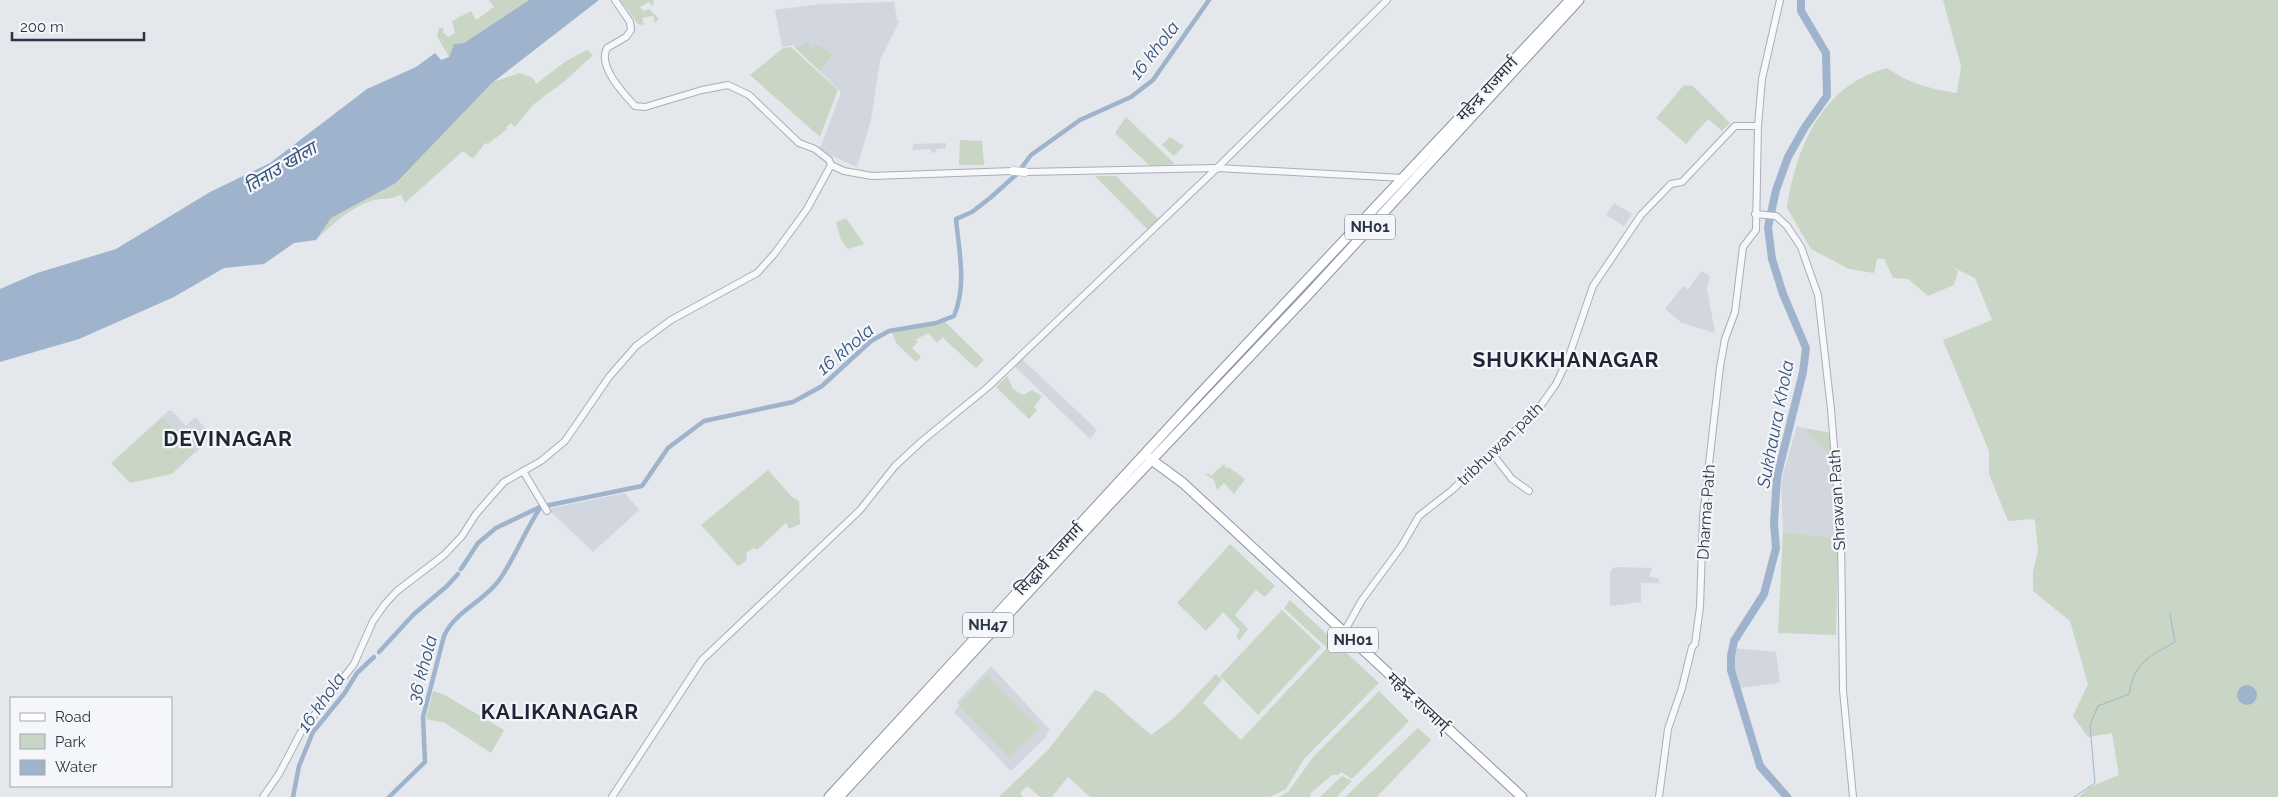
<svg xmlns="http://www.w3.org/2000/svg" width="2278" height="797" font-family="Raleway,'Noto Sans Devanagari',sans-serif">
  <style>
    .built { fill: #d2d6de }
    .green { fill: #c9d6c5 }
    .water { fill: #9fb4cc }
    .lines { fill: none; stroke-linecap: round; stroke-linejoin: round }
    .stream { stroke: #9fb4cc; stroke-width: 1 }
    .canal { stroke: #9fb4cc; stroke-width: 4.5 }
    .river { stroke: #9fb4cc; stroke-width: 8 }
    .tertiary-casing { stroke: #a9aeb7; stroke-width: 8 }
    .secondary-casing { stroke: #a9aeb7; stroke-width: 9 }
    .trunk-casing { stroke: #8b94a3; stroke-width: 11 }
    .tertiary { stroke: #f7f8fa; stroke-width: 6 }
    .secondary { stroke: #fff; stroke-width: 8 }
    .trunk { stroke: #fff; stroke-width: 9 }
    .labels { text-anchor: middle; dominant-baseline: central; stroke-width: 4.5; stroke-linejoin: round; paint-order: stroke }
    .shield { fill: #f4f6f9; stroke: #676e7b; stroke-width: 1 }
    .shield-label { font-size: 15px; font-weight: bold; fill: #2b3445 }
    .street-label { font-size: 16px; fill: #2b3445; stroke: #f4f6f9 }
    .water-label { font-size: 18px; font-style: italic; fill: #34527a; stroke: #f4f6f9 }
    .district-label { font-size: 21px; font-weight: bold; letter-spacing: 1px; fill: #1d2536; stroke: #f4f6f9 }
  </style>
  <rect width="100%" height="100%" fill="#e4e7ec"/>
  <g class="built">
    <path d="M894,2L897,20H900L880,60L871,120L857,167L828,154L820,148L841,92L793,45L782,47L775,10L820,4Z"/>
    <path d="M946,143V148L937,149L934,153H932L931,149L912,150L914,144Z"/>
    <path d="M1614,203L1632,214L1624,226L1606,215Z"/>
    <path d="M1701,271L1710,276L1707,288L1715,333L1682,323L1665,309L1683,286L1688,290Z"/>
    <path d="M1020,357L1097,430L1090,439L1012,364Z"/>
    <path d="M168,411H172L186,426L195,417L213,436L195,453L162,417Z"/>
    <path d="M1797,426L1803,428L1835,461L1838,538L1783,532L1781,481Z"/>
    <path d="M625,493L639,510L593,552L548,509Z"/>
    <path d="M1618,567L1652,568L1649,577L1659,578V583H1641V602L1610,606V572L1613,568Z"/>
    <path d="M1732,648L1776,652L1780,683L1737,688L1731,670Z"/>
    <path d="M991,666L1050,730L1046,734L1047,736L1011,771L954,712L959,706L957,702Z"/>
  </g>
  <g class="green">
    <path d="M489,0H529L464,43L454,44L449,57L437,36L439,28H444L443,32L448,37L455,33L452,21L471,11L476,20L494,7Z"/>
    <path d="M620,0H654L653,6L649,2L640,7L643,11L649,9L659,19L655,23L653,16L642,18L644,25L638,24Z"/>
    <path d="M1943,0H2278V797H2078L2090,787L2119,775L2112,733L2088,737L2073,716L2088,684L2070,621L2033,591V572L2038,550L2035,521L2033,519L2008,521L1989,474V451L1943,340L1992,320L1975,278L1950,266L1958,271L1954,285L1928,296L1908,279L1893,278L1884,259H1877L1874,273L1849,269L1811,249L1787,208C1796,147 1822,85 1887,68C1910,84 1931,89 1957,93L1961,66Z"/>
    <path d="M807,42L811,48L819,45L832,55L820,71L795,48Z"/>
    <path d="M791,47L838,90L820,137L750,75L783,48Z"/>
    <path d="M587,50L593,55L566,80L534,104L515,127L511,123L506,127L507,129L488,144L485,143L473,159L463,151L405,203L401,194C391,201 383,197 371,201C350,208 331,225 316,240L330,218L396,183L493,82L520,73L533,78L536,84L566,61Z"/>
    <path d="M1684,85L1693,86L1730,123L1722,131L1708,119L1686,144L1656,118Z"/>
    <path d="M1126,117L1175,164L1150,166L1115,133Z"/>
    <path d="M1170,137L1184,146L1174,156L1162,145Z"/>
    <path d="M960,140L982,141L984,165H959Z"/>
    <path d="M1095,176H1116L1158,219L1147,229Z"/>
    <path d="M846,218L864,244L848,249L841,240L836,222Z"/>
    <path d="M945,322L984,360L976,368L943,338L946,334L937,343L928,333L915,340L918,342L912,348L921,357L916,362L897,344L892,333Z"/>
    <path d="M1007,376L1013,389L1023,395L1032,390L1042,396L1034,407L1037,410L1029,419L996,387Z"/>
    <path d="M162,417L195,452L172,474L130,483L111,463Z"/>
    <path d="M1803,428L1833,433L1835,461Z"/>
    <path d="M1224,464L1226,469L1228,467L1245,479L1234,494L1224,483L1217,490L1214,480L1206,475L1208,473L1211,476Z"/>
    <path d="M768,470L792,497L799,501L800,524L789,529L786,523L757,550L754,548L747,552L746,561L738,566L701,525Z"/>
    <path d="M1783,532L1838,538L1836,635L1778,633Z"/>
    <path d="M1230,544L1275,586L1265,597L1256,590L1235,615L1248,629L1239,640L1236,636L1240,630L1223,612L1206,631L1177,603Z"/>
    <path d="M1290,600L1379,683L1304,759L1286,789L1270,797H1090L1068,777L1052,797H1040L1027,786L1020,793L1023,797H999L1047,751L1095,690L1104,694L1151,735L1175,717L1216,674L1222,680L1203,703L1241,740L1327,648L1284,608Z"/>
    <path d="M1282,610L1321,647L1258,715L1220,676Z"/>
    <path d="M987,675L1040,728L1010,758L959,706Z"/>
    <path d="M433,691L443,694L504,730L491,753L445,723L426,719Z"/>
    <path d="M1379,691L1409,721L1352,779L1341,772L1338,775H1332L1311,793L1310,797H1279L1288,792L1314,756Z"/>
    <path d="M1418,728L1431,740L1377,797H1345Z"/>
    <path d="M1342,776L1352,781L1337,797H1320Z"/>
  </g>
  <g class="water">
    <path d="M529,0H599L492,83L396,183L331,218L316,240L294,243L264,264L224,268L174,297L79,339L0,362V289L37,273L116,249L210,192L270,163L367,89L416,67L435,53L441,60L449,57L454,44L464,43Z"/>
    <circle cx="2247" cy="695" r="10"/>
  </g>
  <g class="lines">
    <path class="stream" d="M2074,797L2095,783L2090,725L2098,706L2129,694C2135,662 2148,657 2175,642L2170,614"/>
    <g class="canal">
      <path d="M461,569L478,543L496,528L540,507L642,486L668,448L704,421L793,402L822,386L871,341L889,331L936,323L954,316C967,285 959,251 956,219L972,212L990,198L1017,174L1031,155L1080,120L1131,97L1153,80L1209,0"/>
      <path d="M379,652L414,614L447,586L458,574"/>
      <path d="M293,797L299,766L313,732L344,694L357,673L374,657"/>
      <path d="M389,797L425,762L423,717L444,636C455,611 484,602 500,579C515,557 525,531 540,508"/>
    </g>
    <path class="river" d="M1787,797L1760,766L1731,670V656L1734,641L1764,594L1776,548L1774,523L1777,477L1803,372L1806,348L1783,294L1772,259L1768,227L1776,190L1788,157L1805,127L1827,96L1826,53L1801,11V0"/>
    <defs>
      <g id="tertiary">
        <path d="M615,0L630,22L631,30L626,37L607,48C597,66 624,94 635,106L645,107L702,90L728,85L749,95L799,143L815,149L829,160L831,165L844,171L872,176L1013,171"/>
        <path d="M1025,172L1217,168L1404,178"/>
        <path d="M1755,214L1776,216L1787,226L1801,247L1818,295L1831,409L1841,536L1843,690L1853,797"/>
        <path d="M1491,452L1512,479L1529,491"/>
        <path d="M523,471L547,511"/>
        <path d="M1344,632L1362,600L1401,547L1419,516L1451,491L1539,408L1556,384L1568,359L1593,286L1641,215L1671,184L1682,182L1735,126H1758"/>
        <path d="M263,797L279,774L301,732L354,664L373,621L385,604L397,591L444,555L462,536L476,514L504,482L541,461L565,441L609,377L636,346L671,320L757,273L775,253L807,209L831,165"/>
        <path d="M612,797L702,660L860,510L895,466L922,441L988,387L1217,168L1387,0"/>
        <path d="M1659,797L1668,729L1682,688L1692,647L1695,644L1700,607L1703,517L1720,367L1725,339L1735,312L1743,247L1756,230L1758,126L1762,79L1780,0"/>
      </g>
      <path id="secondary" d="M1013,171L1025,172"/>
      <g id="trunk">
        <path d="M1149,458L1183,483L1522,797"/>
        <path d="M829,797L1196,398L1570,0"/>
        <path d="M839,797L1108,506L1307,296L1579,0"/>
      </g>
    </defs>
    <use href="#tertiary" class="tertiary-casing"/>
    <use href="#secondary" class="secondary-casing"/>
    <use href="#trunk" class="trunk-casing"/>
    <use href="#tertiary" class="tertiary"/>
    <use href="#secondary" class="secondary"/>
    <use href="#trunk" class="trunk"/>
  </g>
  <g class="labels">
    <g class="shield">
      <rect x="1345" y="214.5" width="50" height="25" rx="4"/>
      <rect x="963" y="612.5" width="50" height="25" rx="4"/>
      <rect x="1328" y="627.5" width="50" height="25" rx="4"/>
    </g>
    <g class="shield-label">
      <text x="1370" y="227">NH01</text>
      <text x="988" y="625">NH47</text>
      <text x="1353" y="640">NH01</text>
    </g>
    <g class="street-label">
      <text transform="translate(1487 89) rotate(-47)">महेन्द्र राजमार्ग</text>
      <text transform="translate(1500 444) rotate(-44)">tribhuwan path</text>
      <text transform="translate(1837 500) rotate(-93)">Shrawan Path</text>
      <text transform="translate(1706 512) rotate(-86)">Dharma Path</text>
      <text transform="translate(1049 559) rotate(-47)">सिद्धार्थ राजमार्ग</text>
      <text transform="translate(1418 702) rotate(43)">महेन्द्र राज्मार्ग्</text>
    </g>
    <g class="water-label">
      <text transform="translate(1154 50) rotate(-52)">16 khola</text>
      <text transform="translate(280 167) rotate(-31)">तिनाउ खोला</text>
      <text transform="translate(845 349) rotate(-40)">16 khola</text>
      <text transform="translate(1775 424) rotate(-79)">Sukhaura Khola</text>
      <text transform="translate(422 669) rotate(-75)">36 khola</text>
      <text transform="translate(321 702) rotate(-55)">16 khola</text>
    </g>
    <g class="district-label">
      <text x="1566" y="359">SHUKKHANAGAR</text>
      <text x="228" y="438">DEVINAGAR</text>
      <text x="560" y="711">KALIKANAGAR</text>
    </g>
  </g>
  <rect x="10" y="697" width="162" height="90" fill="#f4f6f9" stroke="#a4a8b1"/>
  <rect x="20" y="713" width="25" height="8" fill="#ffffff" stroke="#a4a8b1"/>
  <text x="55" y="722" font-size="15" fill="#2b3445">Road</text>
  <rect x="20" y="734" width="25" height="15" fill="#c9d6c5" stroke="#a4a8b1"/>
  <text x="55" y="747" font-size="15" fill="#2b3445">Park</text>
  <rect x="20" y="760" width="25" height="15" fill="#9fb4cc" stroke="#a4a8b1"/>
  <text x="55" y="772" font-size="15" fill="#2b3445">Water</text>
  <path d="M12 32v8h132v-8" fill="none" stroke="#2b3445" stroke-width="2.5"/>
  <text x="20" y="32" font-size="15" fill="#2b3445" stroke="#f4f6f9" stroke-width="4" paint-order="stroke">200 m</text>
</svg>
